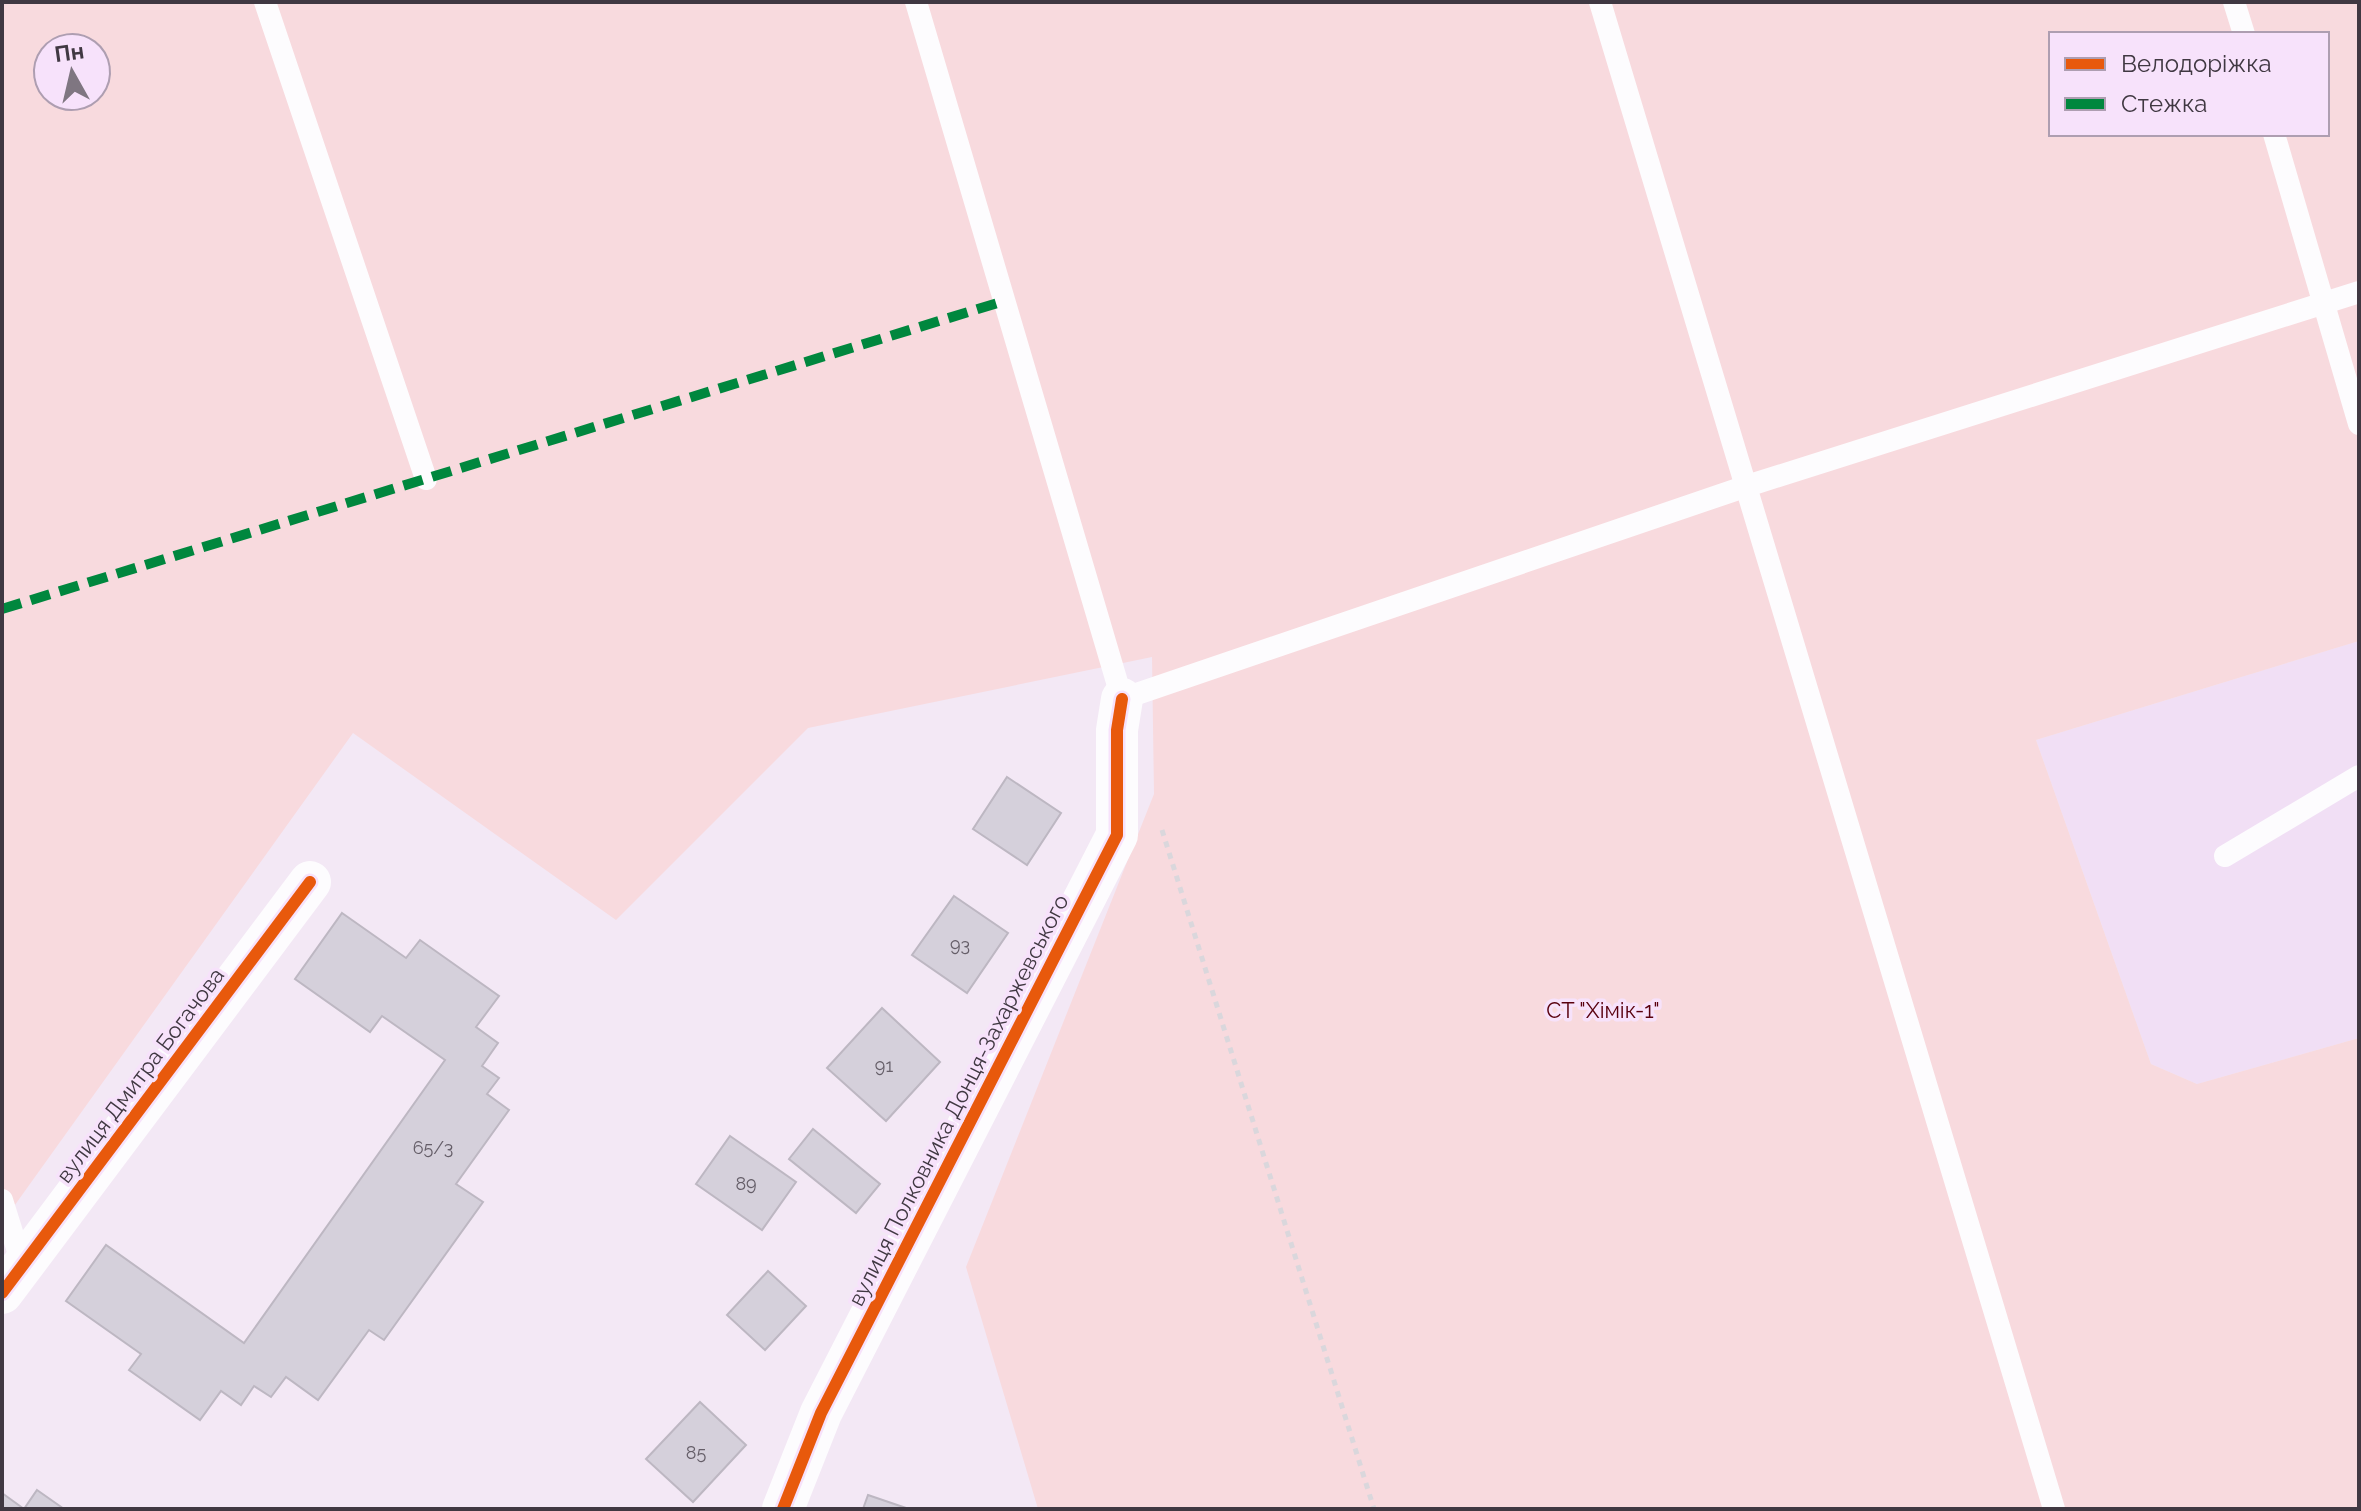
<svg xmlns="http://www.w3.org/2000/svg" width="2361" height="1511" font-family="Raleway,sans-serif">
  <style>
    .built { fill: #f1dff5 }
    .green { fill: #f8dade; fill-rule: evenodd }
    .building { fill: #d5d0db; stroke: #bdb7c2; stroke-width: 2 }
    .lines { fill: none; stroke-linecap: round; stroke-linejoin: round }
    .path { stroke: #dad7dc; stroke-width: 5; stroke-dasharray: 6 6; stroke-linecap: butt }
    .service { stroke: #fdfcfe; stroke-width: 22 }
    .minor { stroke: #fdfcfe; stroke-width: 42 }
    .quiet { stroke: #00873e; stroke-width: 10; stroke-dasharray: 20 10; stroke-linecap: butt }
    .cycleway-casing { stroke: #f7e2fb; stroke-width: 17 }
    .cycleway { stroke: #e8590c; stroke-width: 12 }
    .labels { text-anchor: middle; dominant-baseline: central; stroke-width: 7; stroke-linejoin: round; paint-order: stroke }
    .number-label { font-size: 18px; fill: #655e68 }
    .park-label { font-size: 22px; fill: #59000e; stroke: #f7e2fb }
    .street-label { font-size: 22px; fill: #403842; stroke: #f7e2fb }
  </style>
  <rect width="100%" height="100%" fill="#f3e8f5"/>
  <path class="built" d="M2359,641V1038L2197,1084L2151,1064L2036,740Z"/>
  <path class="green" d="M2,2H2359V641L2036,740L2151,1064L2197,1084L2359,1038V1509H1038L966,1267L1154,794L1152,657L808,728L616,920L353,733L2,1223ZM2051,34H2327V134H2051ZM48,48H96V96H48Z"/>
  <g class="building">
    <path d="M1007,777L1061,813L1027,865L973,829Z"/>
    <path d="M954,896L1008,933L967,993L912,955Z"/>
    <path d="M342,913L406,958L420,940L499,996L476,1027L498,1043L482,1066L499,1078L487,1094L509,1110L456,1184L483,1202L384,1340L369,1330L318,1400L286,1377L271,1397L254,1386L241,1405L221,1391L200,1420L129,1370L141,1354L66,1301L106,1245L244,1343L445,1060L382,1016L370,1032L295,979Z"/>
    <path d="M882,1008L940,1062L886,1121L827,1068Z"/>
    <path d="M813,1129L880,1184L856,1213L789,1159Z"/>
    <path d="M730,1136L796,1182L762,1230L696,1184Z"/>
    <path d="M768,1271L806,1306L765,1350L727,1315Z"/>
    <path d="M700,1402L746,1445L693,1502L646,1459Z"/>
    <path d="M37,1490L64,1509H24Z"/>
    <path d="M2,1493L24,1509H2Z"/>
    <path d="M868,1495L909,1509H863Z"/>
  </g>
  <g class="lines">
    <path class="path" d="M1162,830L1374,1509"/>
    <g class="service">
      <path d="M265,2L426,479"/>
      <path d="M916,2L1122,699L1747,486L2359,292"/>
      <path d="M1600,2L2054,1509"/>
      <path d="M2234,2L2244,34"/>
      <path d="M2274,134L2359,424"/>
      <path d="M2225,856L2359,776"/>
      <path d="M2,1200L22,1264"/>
    </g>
    <g class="minor">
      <path d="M2,1293L310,882"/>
      <path d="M783,1509L821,1413L1117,835V730L1122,699"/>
    </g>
    <path class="quiet" d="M2,609L1004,301"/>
    <defs>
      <g id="cycleway">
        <path d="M2,1293L310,882"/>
        <path d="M783,1509L821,1413L1117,835V730L1122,699"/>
      </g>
    </defs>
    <use href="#cycleway" class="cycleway-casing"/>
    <use href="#cycleway" class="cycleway"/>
  </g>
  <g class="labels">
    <g class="number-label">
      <text x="960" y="944">93</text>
      <text x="884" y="1065">91</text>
      <text x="433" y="1147">65/3</text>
      <text x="746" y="1183">89</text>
      <text x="696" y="1452">85</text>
    </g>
    <g class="park-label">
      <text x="1603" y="1010">СТ "Хімік-1"</text>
    </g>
    <g class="street-label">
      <text transform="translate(140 1075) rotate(-53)">вулиця Дмитра Богачова</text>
      <text transform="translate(958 1100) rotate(-63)">вулиця Полковника Донця-Захаржевського</text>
    </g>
  </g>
  <rect width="2361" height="1511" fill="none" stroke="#403842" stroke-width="8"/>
  <rect x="2049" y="32" width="280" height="104" fill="#f7e2fb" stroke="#ae9eb1" stroke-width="2"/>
  <rect x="2065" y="58" width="40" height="12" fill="#e8590c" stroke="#ae9eb1" stroke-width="2"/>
  <text x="2121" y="72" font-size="24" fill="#403842">Велодоріжка</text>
  <rect x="2065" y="98" width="40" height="12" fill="#00873e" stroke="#ae9eb1" stroke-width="2"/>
  <text x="2121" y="112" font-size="24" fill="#403842">Стежка</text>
  <g transform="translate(72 72) rotate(352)"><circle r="38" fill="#f7e2fb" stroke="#ae9eb1" stroke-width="2"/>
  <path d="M0-6L14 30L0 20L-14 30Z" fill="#7f7681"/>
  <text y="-12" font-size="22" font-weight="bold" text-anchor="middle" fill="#403842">Пн</text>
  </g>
</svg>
